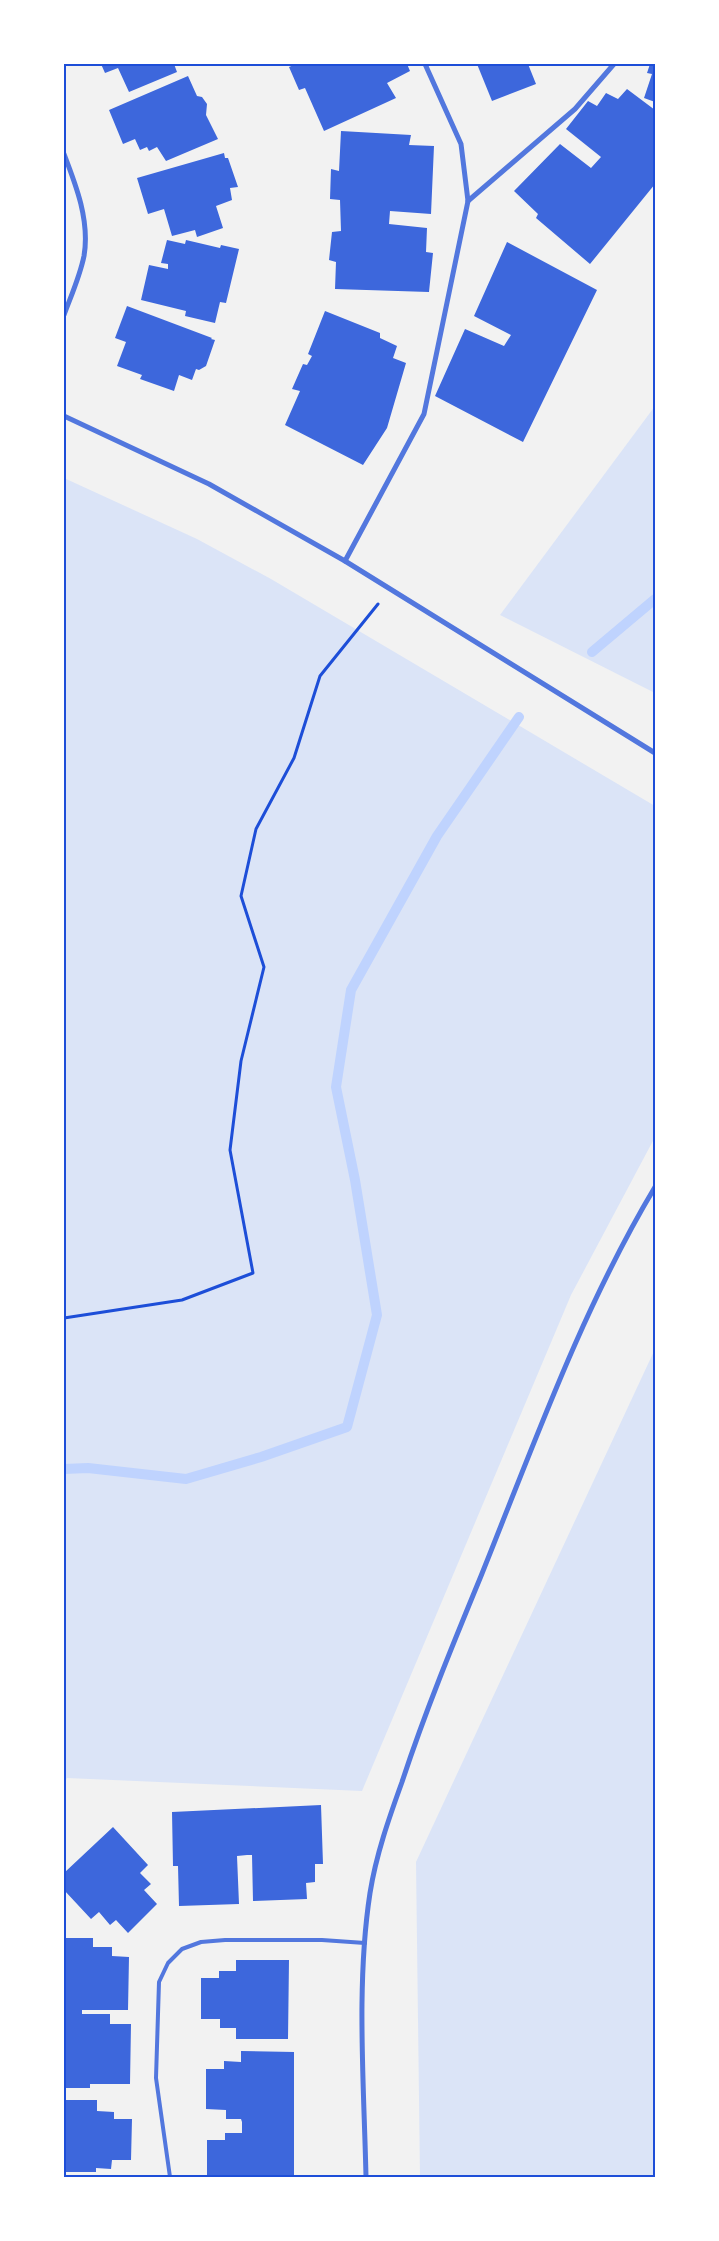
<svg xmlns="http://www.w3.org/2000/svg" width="719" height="2241" font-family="'Roboto Serif',serif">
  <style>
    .green { fill: #dbe4f7 }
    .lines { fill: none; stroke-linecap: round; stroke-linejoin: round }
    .stream { stroke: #bfd3fe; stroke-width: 10 }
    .building { fill: #3d67dc }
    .path { stroke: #1d4ed8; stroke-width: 3 }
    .service { stroke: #5277de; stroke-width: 4 }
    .minor { stroke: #5277de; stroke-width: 5 }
    .neatline { fill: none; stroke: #1d4ed8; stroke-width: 2 }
  </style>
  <rect width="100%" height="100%" fill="#f2f2f2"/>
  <g class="green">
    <path d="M655,406V693L500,615Z"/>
    <path d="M64,478L197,539L271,579L655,806V1137L571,1295L362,1791L67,1778L64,1784Z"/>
    <path d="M655,1349V2177H420L416,1862Z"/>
  </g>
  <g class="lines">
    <g class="stream">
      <path d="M592,652L655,599"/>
      <path d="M64,1469L88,1468L186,1479L261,1457L347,1427L377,1315L355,1180L336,1087L351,990L437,836L519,717"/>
    </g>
  </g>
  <g class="building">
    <path d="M101,64H174L177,72L129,92L118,68L105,73Z"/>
    <path d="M296,64H407L410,71L387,83L396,98L324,131L305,88L299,90L289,67Z"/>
    <path d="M477,64H528L536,84L492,101Z"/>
    <path d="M650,64H655V102L644,98L652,74L647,73Z"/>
    <path d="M188,76L197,96L202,97L207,104L206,115L218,139L166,161L157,147L149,151L147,147L140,150L135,139L123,144L109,110Z"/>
    <path d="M627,89L655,110V184L590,264L536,218L538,214L514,191L560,144L591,168L601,157L566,129L588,101L597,106L606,93L618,99Z"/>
    <path d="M341,131L411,135L409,145L434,146L431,214L390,211L389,224L427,228L426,252L433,253L429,292L335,289L336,262L329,260L332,232L341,231L340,200L330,199L331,169L339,171Z"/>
    <path d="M224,153L225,158H228L238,187L230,188L232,200L216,206L223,228L197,237L195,230L172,236L164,209L148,214L137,178Z"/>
    <path d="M167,240L185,244L186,240L220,248L221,245L239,249L226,303L220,302L215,323L185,316L186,311L141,300L149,265L168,269V264L161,263Z"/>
    <path d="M507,242L597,290L523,442L435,396L465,329L504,346L511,335L474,316Z"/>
    <path d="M127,306L212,338L211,339L215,340L206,366L199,370L196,369L192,380L179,375L174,391L140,379L142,375L117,366L126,342L115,338Z"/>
    <path d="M325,311L380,333V338L397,346L393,358L406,363L387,428L363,465L285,425L300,391L292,389L303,364L307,365L312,356L308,354Z"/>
    <path d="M321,1805L323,1864H315V1882L306,1883L307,1899L253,1901L252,1855H247L237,1856L239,1904L179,1906L178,1866H173L172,1812Z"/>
    <path d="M113,1827L148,1865L140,1873L151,1884L144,1890L157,1904L128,1933L116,1920L110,1925L99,1912L91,1919L64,1890V1873Z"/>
    <path d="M64,1938H93V1947H112V1956L129,1957L128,2010H82V2014H110V2024H131L130,2084H90V2088H64Z"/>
    <path d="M236,1960H289L288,2039H236V2028H220V2019H201V1978H219V1971H236Z"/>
    <path d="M241,2051L294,2052V2177H207V2140H225V2133H242V2122L241,2119H226V2110L206,2109V2069H224V2061L241,2062Z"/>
    <path d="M64,2100H97V2111L114,2112V2119H132L131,2160H112L111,2169L96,2168V2172H64Z"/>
  </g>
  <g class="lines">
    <path class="path" d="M64,1318L182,1300L253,1273L230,1150L241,1061L264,967L241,896L256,829L294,758L320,676L378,604"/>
    <path class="service" d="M170,2177L156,2078L159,1982L168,1963L182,1949L201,1942L225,1940H322L365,1943"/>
    <g class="minor">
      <path d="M64,154C76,185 90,221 84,256C80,276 71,296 64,315"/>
      <path d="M468,201L575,109L614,64"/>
      <path d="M64,416L209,484L345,561L655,753"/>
      <path d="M345,561L424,414L468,201L461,144L425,64"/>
      <path d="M366,2177C364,2085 356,1984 370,1893C376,1855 389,1818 402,1782C425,1712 453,1644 481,1576C534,1444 582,1309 655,1187"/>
    </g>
  </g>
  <rect width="719" height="2241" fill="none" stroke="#ffffff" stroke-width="130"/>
  <rect x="65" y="65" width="589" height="2111" class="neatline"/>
</svg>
